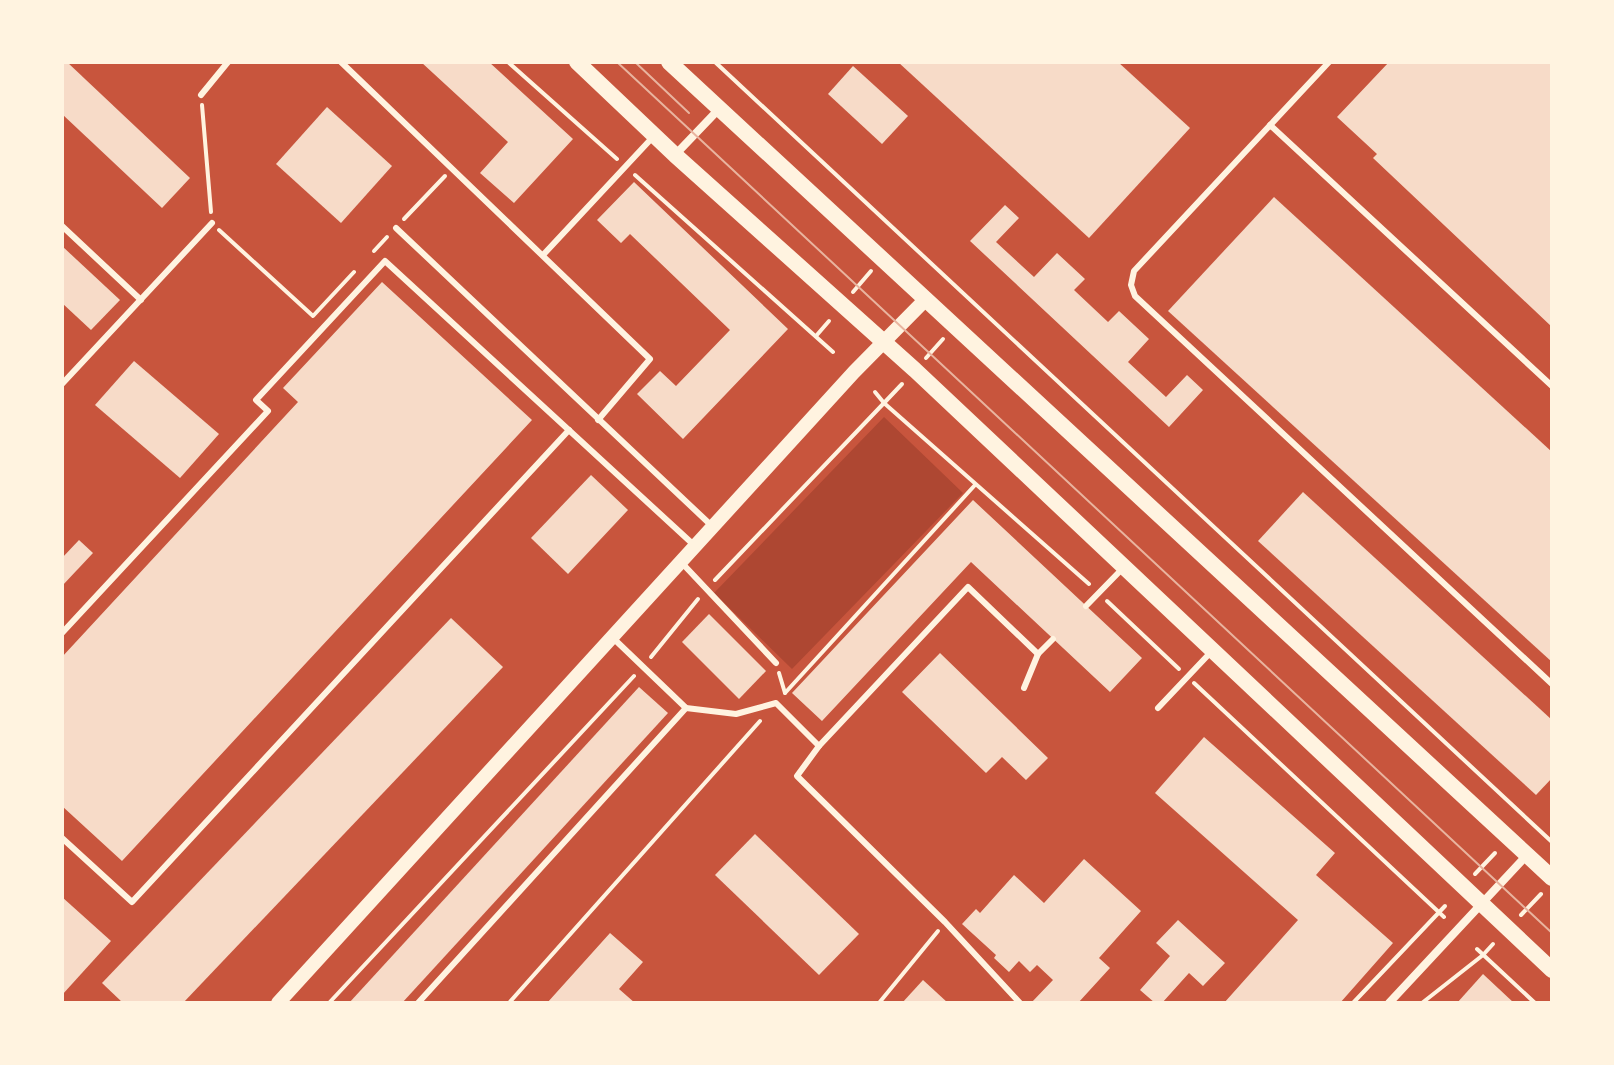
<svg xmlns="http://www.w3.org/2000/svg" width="1614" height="1065" font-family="'Golos Text',sans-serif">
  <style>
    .green { fill: #ae4732 }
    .building { fill: #f7dbc8 }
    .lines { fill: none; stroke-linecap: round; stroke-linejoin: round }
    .path { stroke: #fff3e0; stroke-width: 4 }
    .service { stroke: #fff3e0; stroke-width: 6 }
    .minor { stroke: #fff3e0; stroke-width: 8 }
    .tertiary { stroke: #fff3e0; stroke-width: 14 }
    .secondary { stroke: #fff3e0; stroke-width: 16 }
    .tram { stroke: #e9b49f; stroke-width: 2 }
  </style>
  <rect width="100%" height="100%" fill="#c8553d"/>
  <path class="green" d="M884,417L963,493L792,669L714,593Z"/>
  <g class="building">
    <path d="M62,62H67L190,178L162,208L62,114Z"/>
    <path d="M421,62H489L573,139L514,203L480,173L508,142Z"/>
    <path d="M898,62H1118L1190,128L1089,238Z"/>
    <path d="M1389,62H1552V327L1373,158L1377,154L1337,117Z"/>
    <path d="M853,66L908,116L882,144L828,94Z"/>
    <path d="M327,107L392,166L341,223L276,164Z"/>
    <path d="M634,182L788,329L683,439L637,394L660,371L676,386L730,330L630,234L621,243L597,220Z"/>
    <path d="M1274,197L1552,452V662L1168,311Z"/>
    <path d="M1005,205L1019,218L996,242L1034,277L1057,253L1085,279L1074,290L1108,322L1119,311L1149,339L1128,362L1166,397L1187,375L1203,390L1169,427L970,241Z"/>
    <path d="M62,246L120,300L91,330L62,303Z"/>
    <path d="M382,282L532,420L122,861L62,806V657L298,402L283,388Z"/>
    <path d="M134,361L219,434L180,478L95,405Z"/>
    <path d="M591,475L628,510L568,574L531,538Z"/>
    <path d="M1303,492L1552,720V778L1536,795L1258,541Z"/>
    <path d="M973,500L1142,658L1110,692L971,562L822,721L792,693Z"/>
    <path d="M79,540L93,553L62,586V558Z"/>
    <path d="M709,614L766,671L739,699L682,642Z"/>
    <path d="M451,618L503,667L183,1003H123L102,983Z"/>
    <path d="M940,653L1048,758L1026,780L1002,757L986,773L902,692Z"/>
    <path d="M639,687L668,713L402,1003H349Z"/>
    <path d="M1204,737L1335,853L1316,875L1393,943L1340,1003H1224L1298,920L1155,793Z"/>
    <path d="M755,834L859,934L819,975L715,875Z"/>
    <path d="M1084,859L1141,911L1099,958L1110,968L1078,1003H1031L1053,980L1037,965L1030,972L1019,961L1009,972L994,958L996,955L962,924L976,909L980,913L1014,875L1044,903Z"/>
    <path d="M62,897L111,941L62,995Z"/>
    <path d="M1178,920L1225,963L1203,986L1189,973L1162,1003H1155L1140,990L1170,956L1156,943Z"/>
    <path d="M610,933L643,962L619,989L635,1003H547Z"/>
    <path d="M1483,974L1514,1003H1457Z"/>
    <path d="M923,980L948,1003H902Z"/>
  </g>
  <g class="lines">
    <g class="path">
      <path d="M508,62L617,159"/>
      <path d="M715,62L1552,842"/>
      <path d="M202,105L211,212"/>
      <path d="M635,175L833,352"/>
      <path d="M404,219L445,176"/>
      <path d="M219,230L313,316L354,272"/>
      <path d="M374,251L387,237"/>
      <path d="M853,292L871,271"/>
      <path d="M816,336L829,321"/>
      <path d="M926,358L943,339"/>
      <path d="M875,392L884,403L902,384"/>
      <path d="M715,580L884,403L1089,584"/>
      <path d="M1107,601L1179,669"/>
      <path d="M651,657L698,599"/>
      <path d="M779,673L785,693"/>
      <path d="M1194,683L1444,917"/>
      <path d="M785,693L975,485"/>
      <path d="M1475,874L1495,853"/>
      <path d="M1521,915L1541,894"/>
      <path d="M1477,949L1535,1003"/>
      <path d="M329,1003L634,676"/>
      <path d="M509,1003L760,721"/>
      <path d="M879,1003L938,931"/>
      <path d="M1353,1003L1445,906"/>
      <path d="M1422,1003L1483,955L1493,944"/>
    </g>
    <g class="service">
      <path d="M341,62L650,359L598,420"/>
      <path d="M1329,62L1134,271L1131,285L1135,296L1552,684"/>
      <path d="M201,95L228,62"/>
      <path d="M1270,125L1552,386"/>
      <path d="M62,226L141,300"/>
      <path d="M396,228L713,527"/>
      <path d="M543,255L652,138"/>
      <path d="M62,384L212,223"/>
      <path d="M681,562L776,663"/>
      <path d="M1086,606L1124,567"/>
      <path d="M62,633L268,411L256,400L385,261L695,546"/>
      <path d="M612,637L686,708L736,714L776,703L819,746L968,587L1038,654L1053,639"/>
      <path d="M1024,688L1038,654"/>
      <path d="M1158,708L1211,652"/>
      <path d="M819,746L797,776L945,922L1020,1003"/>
      <path d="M62,838L132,902L569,430"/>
      <path d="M418,1003L686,708"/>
    </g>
    <g class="minor">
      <path d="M675,155L719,109"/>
      <path d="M1389,1003L1527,855"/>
    </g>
    <path class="tertiary" d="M278,1003L854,372L926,299"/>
    <g class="secondary">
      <path d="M577,62L675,155L915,370L1552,970"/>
      <path d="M669,62L1552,878"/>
    </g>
    <g class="tram">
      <path d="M617,62L1552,933"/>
      <path d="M635,62L689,113"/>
    </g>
  </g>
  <rect width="1614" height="1065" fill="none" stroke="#fff3e0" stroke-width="128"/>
</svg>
